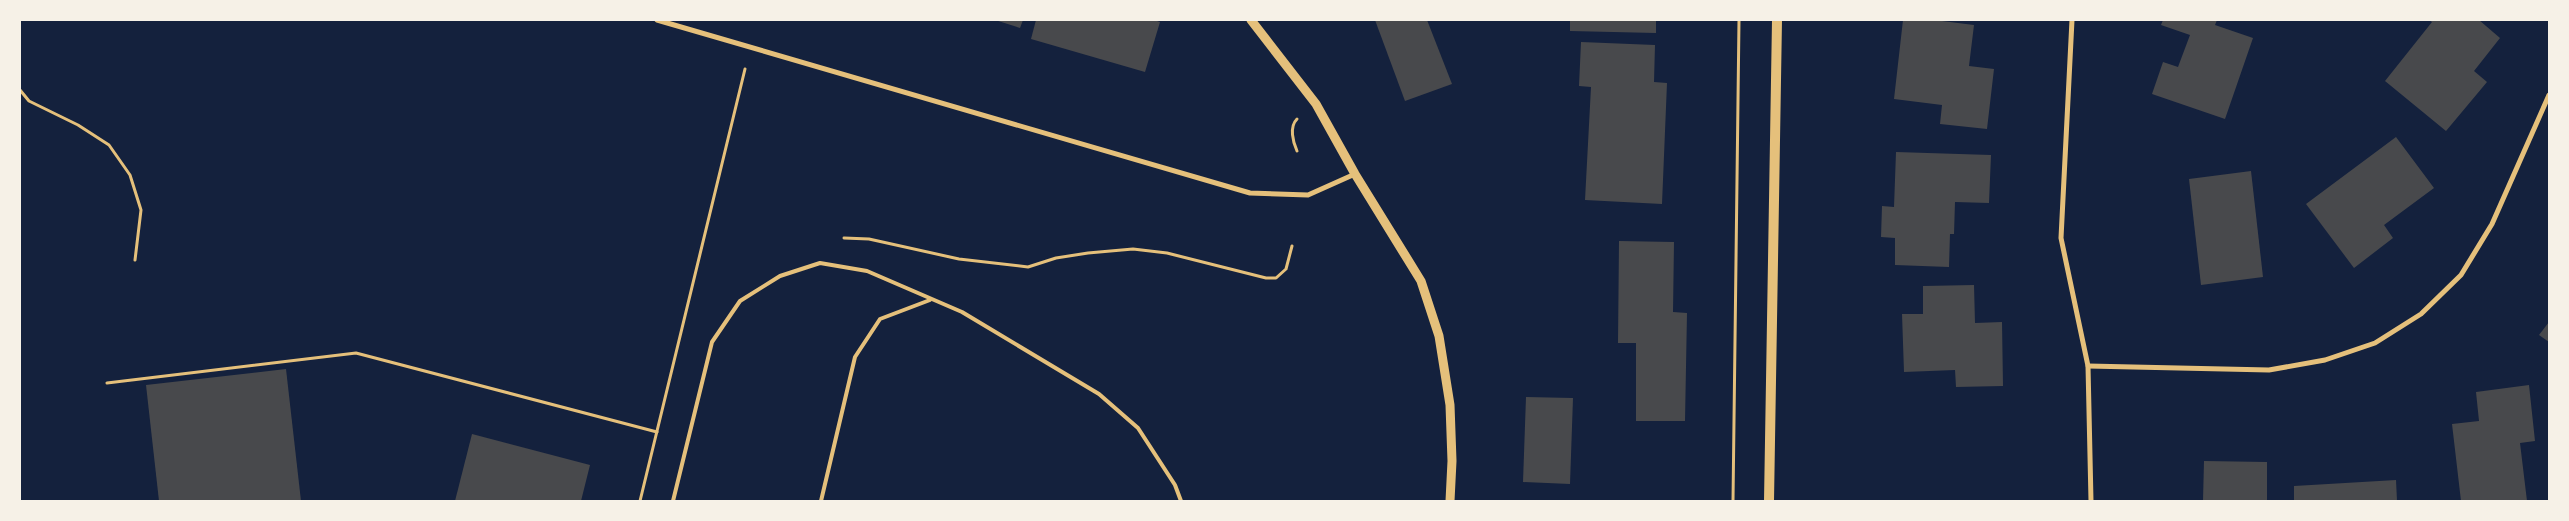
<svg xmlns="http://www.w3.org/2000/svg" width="2569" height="521" font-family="Literata,serif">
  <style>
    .building { fill: #48494c }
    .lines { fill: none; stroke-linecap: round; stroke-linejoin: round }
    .path { stroke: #e5c07b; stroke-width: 3 }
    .service { stroke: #e5c07b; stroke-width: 4 }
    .minor { stroke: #e5c07b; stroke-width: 5 }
    .tertiary { stroke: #e5c07b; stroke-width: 9 }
    .secondary { stroke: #e5c07b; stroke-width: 10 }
  </style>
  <rect width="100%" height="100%" fill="#14213d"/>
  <g class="building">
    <path d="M995,20H1023L1020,28Z"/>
    <path d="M1036,20H1154L1160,22L1145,72L1031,39Z"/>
    <path d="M1375,20H1427L1452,84L1405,101Z"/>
    <path d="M1570,20H1656V33L1570,31Z"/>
    <path d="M1903,20H1934L1974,25L1969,66L1994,69L1987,129L1940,124L1942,105L1894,99Z"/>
    <path d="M2163,20H2217L2215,25L2253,38L2225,119L2152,94L2163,62L2178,67L2190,35L2161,25Z"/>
    <path d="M2429,20H2479L2500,38L2474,71L2487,82L2446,131L2385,81L2432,22Z"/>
    <path d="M1581,42L1655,45L1654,82L1667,83L1662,204L1585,200L1591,87L1579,86Z"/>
    <path d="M2396,137L2434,188L2384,225L2393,238L2354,268L2306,204Z"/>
    <path d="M1896,152L1991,155L1989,203L1955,202L1954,234H1950L1949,267L1895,265V238L1881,237L1882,206L1894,207Z"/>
    <path d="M2251,171L2263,277L2201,285L2189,179Z"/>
    <path d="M1619,241L1674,242L1673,312L1687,313L1685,421H1636V343H1618Z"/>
    <path d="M1974,285L1975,323L2002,322L2003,386L1956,387L1955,370L1904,372L1902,314H1923V286Z"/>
    <path d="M2549,322V342L2539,335Z"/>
    <path d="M286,369L301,501H159L146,385Z"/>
    <path d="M2529,385L2535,441L2520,443L2527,501H2461L2452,424L2479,421L2476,392Z"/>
    <path d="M1526,397L1573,398L1570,484L1523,482Z"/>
    <path d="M472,434L590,465L581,501H455Z"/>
    <path d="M2204,461L2267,462V501H2203Z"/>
    <path d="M2396,480L2397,501H2294V486Z"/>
  </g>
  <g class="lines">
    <g class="path">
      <path d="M20,90L29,101L78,125L109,145L130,175L141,210L135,260"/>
      <path d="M1297,119C1289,127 1293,142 1297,151"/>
      <path d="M844,238L869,239L959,259L1028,267L1056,258L1088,253L1133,249L1167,253L1266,278H1276L1286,269L1292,246"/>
      <path d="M107,383L356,353L657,432"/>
      <path d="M640,501L745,69"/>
      <path d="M1733,501L1739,20"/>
    </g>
    <g class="service">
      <path d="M673,501L712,342L740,301L780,276L820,263L867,271L962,312L1099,394L1138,428L1175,485L1181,501"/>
      <path d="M821,501L855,357L880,319L930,300"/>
    </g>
    <g class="minor">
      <path d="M657,20L1250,193L1308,195L1355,174"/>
      <path d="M2072,20L2061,238L2088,366L2091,501"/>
      <path d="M2088,366L2269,370L2325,360L2375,343L2421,314L2461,275L2492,224L2549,95"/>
    </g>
    <path class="tertiary" d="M1251,20L1316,104L1355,174L1421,281L1439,336L1450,405L1452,461L1450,501"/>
    <path class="secondary" d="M1769,501L1777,20"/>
  </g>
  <rect width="2569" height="521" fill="none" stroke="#f6f1e7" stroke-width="42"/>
</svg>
